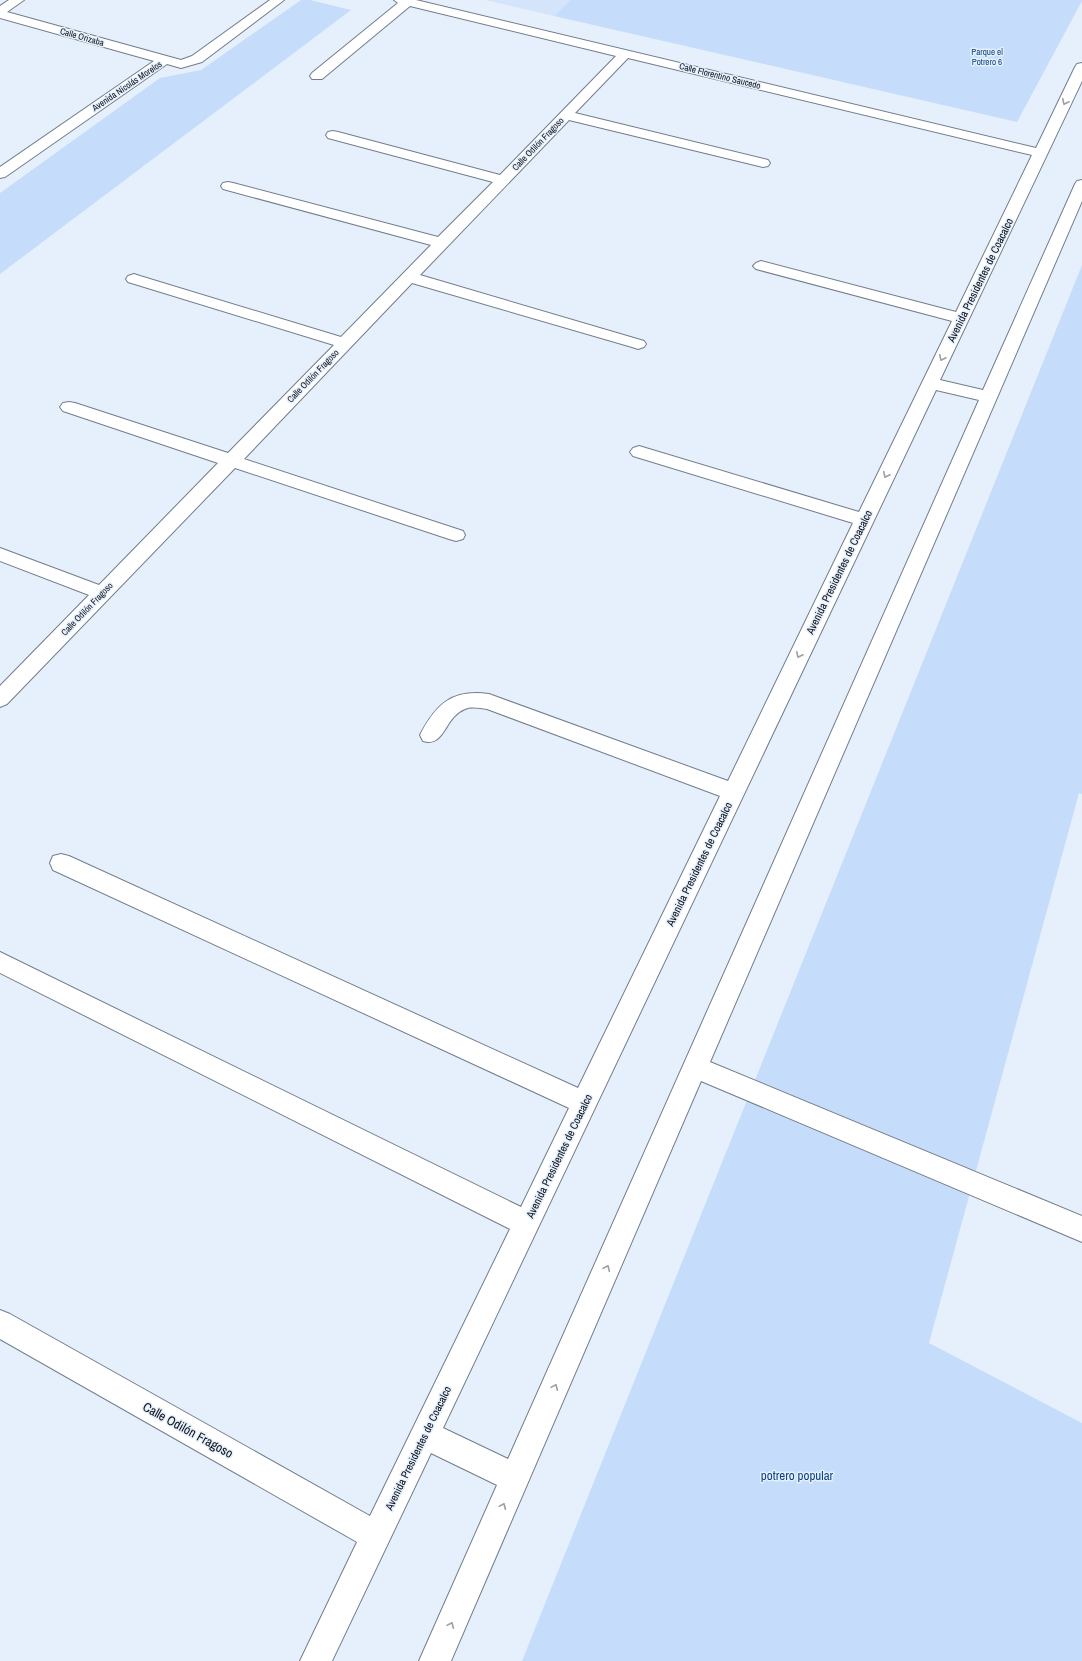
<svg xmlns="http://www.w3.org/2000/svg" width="1082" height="1661" font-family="'Archivo Narrow',sans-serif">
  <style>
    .built { fill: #d3e4fb }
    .green { fill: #c5dcfa }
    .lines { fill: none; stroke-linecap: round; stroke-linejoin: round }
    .minor-casing { stroke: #727d8c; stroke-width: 2 }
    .minor { fill: #fff; fill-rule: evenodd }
    .oneway { stroke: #9e9fa2 }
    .labels { text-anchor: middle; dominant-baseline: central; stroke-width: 3; stroke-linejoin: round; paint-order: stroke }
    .far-street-label { font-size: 9px; fill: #0c1016; stroke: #e6f0fd }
    .far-park-label { font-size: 9px; fill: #0b4383; stroke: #e6f0fd }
    .street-label { font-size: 11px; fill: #0c1016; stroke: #e6f0fd }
    .near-street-label { font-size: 13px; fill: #0c1016; stroke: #e6f0fd }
    .near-park-label { font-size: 13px; fill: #0b4383; stroke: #e6f0fd }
  </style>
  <rect width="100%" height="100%" fill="#e6f0fd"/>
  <path class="built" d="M485,0H571L554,16Z"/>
  <g class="green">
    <path d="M301,0H310L351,10L0,274V193L160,78L201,70Z"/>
    <path d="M571,0H1082V1L1017,122L554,16Z"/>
    <path d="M1082,265V794L1079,793L929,1343L1082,1423V1661H522Z"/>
  </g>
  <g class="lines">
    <defs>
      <g id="minor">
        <path d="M9,0H24L7,12L181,60L192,56L270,0H284L202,62L181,68L167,64L5,177L0,178V167L154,61L0,18V6Z"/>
        <path d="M394,0H416L1036,148L1075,67L1077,64L1082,63V81L940,380L983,390L1075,184L1077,181L1082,180V201L710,1062L1082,1216V1242L701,1081L451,1661H419L497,1485L431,1453L332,1661H300L357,1542L0,1339V1310L10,1314L370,1516L510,1229L0,973V952L521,1207L569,1108L53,870L50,863L53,856L61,854L69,856L578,1088L720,796L487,709C480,708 471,706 465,709C444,717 445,748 423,741L420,735C436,704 452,689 489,694L728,781L853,523L633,456L630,452L633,448L639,446L859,512L952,321L756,269L753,266L756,263L761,261L956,312L1032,155L628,58L575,113L768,160L770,163L768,166L763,167L569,120L420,275L644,341L646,344L644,347L638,349L632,347L412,283L244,459L463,531L465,535L463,539L456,541L449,539L235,468L7,704L0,707V686L89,595L0,561V548L99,585L218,463L63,411L60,407L63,403L69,402L75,403L228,453L334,345L128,282L126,279L128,276L134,274L140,276L341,337L431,245L223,189L221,186L223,183L228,182L233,183L438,237L493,182L328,138L326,135L328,132L333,131L338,132L500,175L616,56L410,6L322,79H312L310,76L312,73L398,3ZM936,390L979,400L508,1459L443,1428Z"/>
      </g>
    </defs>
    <use href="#minor" class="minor-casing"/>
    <use href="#minor" class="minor"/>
  </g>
  <defs><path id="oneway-chevron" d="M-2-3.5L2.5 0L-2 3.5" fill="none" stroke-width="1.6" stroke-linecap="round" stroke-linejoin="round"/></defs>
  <g class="oneway">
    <use href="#oneway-chevron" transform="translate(1065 102) rotate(116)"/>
    <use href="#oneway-chevron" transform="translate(942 358) rotate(116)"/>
    <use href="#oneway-chevron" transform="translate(886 475) rotate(116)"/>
    <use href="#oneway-chevron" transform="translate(799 655) rotate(116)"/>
    <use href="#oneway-chevron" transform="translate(607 1268) rotate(-66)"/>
    <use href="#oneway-chevron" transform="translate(555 1387) rotate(-66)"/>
    <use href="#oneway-chevron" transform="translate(503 1506) rotate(-66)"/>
    <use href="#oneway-chevron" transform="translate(451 1625) rotate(-66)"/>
  </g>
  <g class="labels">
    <g class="far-street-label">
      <text transform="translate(82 37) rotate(16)">Calle Orizaba</text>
      <text transform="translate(720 76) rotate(14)">Calle Florentino Saucedo</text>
      <text transform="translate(127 86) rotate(-34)">Avenida Nicolás Morelos</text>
      <text transform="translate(538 144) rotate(-46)">Calle Odilón Fragoso</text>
      <text transform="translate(313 376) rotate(-46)">Calle Odilón Fragoso</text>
      <text transform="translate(87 609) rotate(-46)">Calle Odilón Fragoso</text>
    </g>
    <g class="far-park-label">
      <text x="987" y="52">Parque el<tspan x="987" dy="10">Potrero 6</tspan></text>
    </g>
    <g class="street-label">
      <text transform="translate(980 280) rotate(-64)">Avenida Presidentes de Coacalco</text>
      <text transform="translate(839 572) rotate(-64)">Avenida Presidentes de Coacalco</text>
      <text transform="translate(699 864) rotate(-64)">Avenida Presidentes de Coacalco</text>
      <text transform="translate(559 1156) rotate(-64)">Avenida Presidentes de Coacalco</text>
      <text transform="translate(418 1448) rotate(-64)">Avenida Presidentes de Coacalco</text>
    </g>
    <g class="near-street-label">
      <text transform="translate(188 1430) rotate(29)">Calle Odilón Fragoso</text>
    </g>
    <g class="near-park-label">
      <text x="797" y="1475">potrero popular</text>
    </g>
  </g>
</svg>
